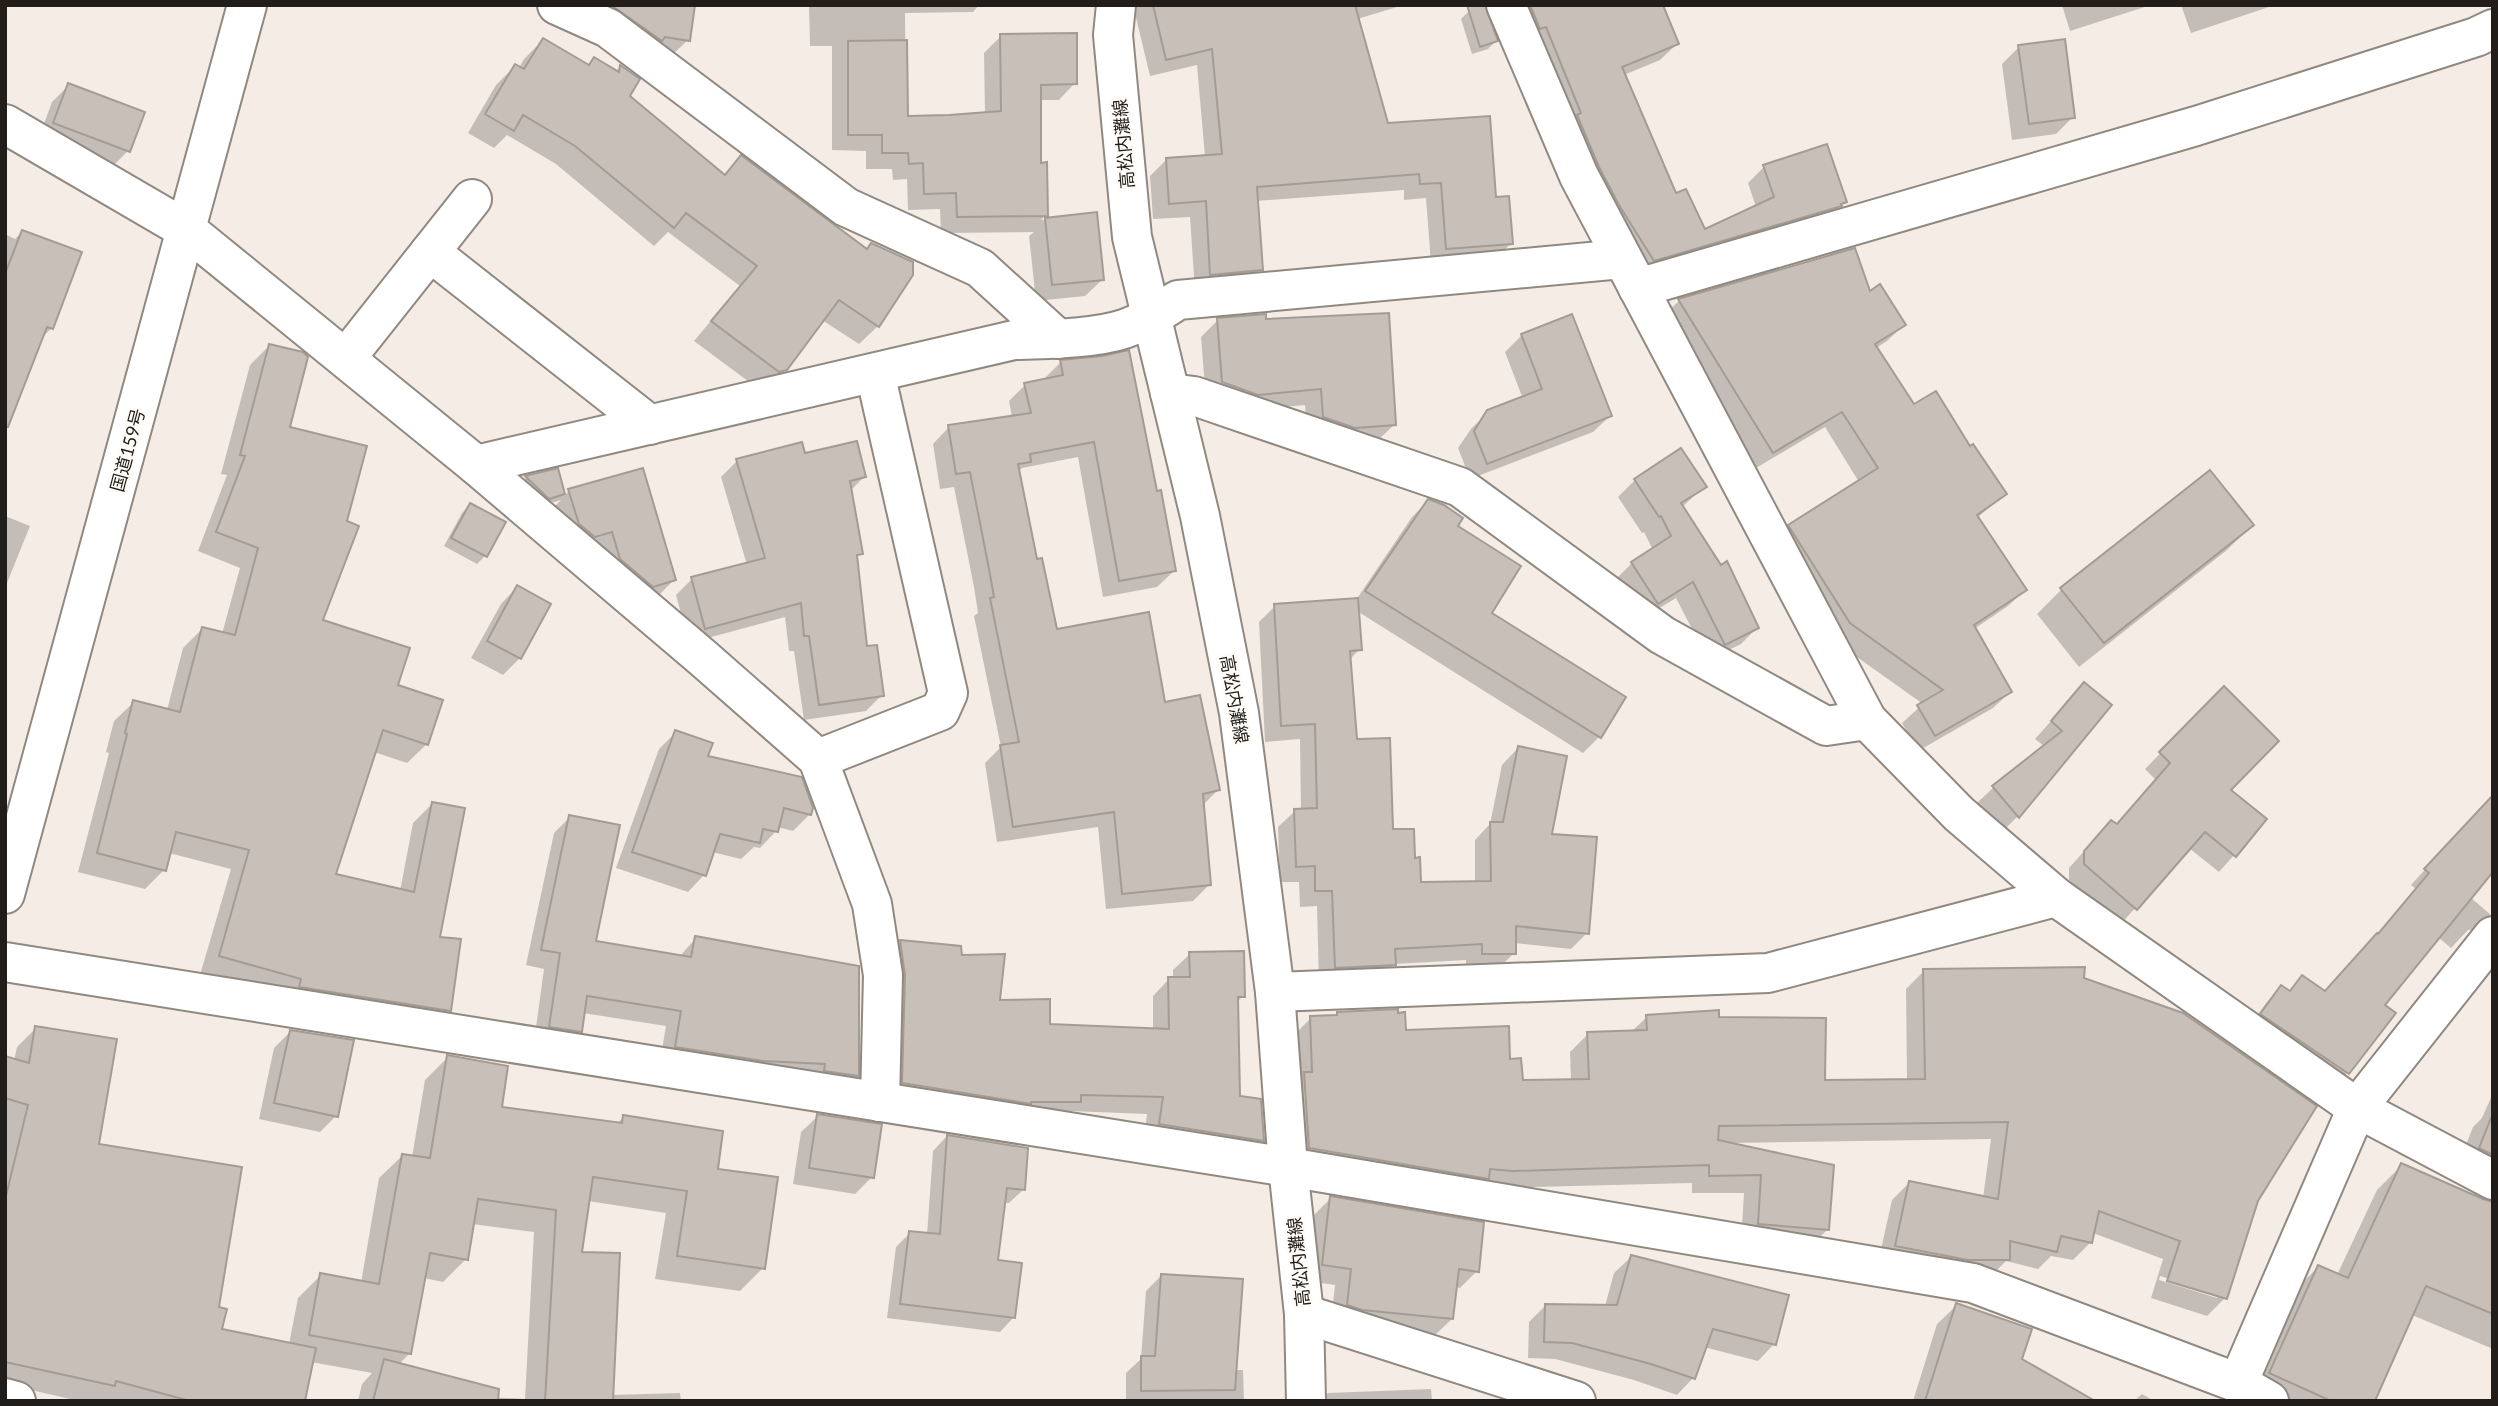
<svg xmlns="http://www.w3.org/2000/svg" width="2498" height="1406" font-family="Lato,'Noto Sans JP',sans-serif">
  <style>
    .shadow { fill: #0003; fill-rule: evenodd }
    .building { fill: #c8c0b8; stroke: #a49c94; stroke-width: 2 }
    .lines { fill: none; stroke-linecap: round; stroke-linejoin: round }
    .minor-casing { stroke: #908981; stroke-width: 42 }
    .major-casing { stroke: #908981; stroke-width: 42 }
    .highway-casing { stroke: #908981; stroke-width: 42 }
    .minor { stroke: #fff; stroke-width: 38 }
    .major { stroke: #fff; stroke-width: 38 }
    .highway { stroke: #fff; stroke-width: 38 }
    .labels { text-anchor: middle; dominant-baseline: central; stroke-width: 6; stroke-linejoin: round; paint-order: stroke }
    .street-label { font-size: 18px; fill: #201d1a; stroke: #fffcf8 }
  </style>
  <rect width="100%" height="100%" fill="#f5ede5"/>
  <g class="shadow">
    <path d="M618,5L688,40L671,56L613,33Z"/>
    <path d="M809,5H979L973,12L905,13L906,118L985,114L984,53L1001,36L1075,83L1059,100H1039L1040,164L1046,215L1041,220L1095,214L1102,280L1085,296L1036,301L1029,236L1034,232L941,233L940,209L908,210L907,179L893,180L892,169H866V151L832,150V46H810Z"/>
    <path d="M1133,5H1404L1357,19L1387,125L1494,199L1511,243L1495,260L1431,264L1426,198L1404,200V190L1256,201L1261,270L1245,286L1195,291L1190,217L1153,219L1150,176L1166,160L1205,157L1197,65L1150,76Z"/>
    <path d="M1513,5H1630L1677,44L1660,60L1624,75L1676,195L1704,232L1756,207L1748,183L1764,167L1845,202L1828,218L1637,276Z"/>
    <path d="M2062,5H2151L2070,31Z"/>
    <path d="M2181,5H2214L2215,7L2221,5H2275L2191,33Z"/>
    <path d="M1469,11L1496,41L1488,49L1472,54L1461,19Z"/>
    <path d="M543,40L587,66L594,59L615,72L620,67L628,96L723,175L741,157L878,326L859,344L822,320L785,369L766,389L760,390L694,341L740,286L668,232L654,246L556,164L507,135L494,148L468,133L496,85L515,66L519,68L524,59Z"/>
    <path d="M2019,47L2073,117L2056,134L2012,140L2002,64Z"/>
    <path d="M69,85L143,113L128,151L111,168L38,140L52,102Z"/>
    <path d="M22,232L52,328L40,339L5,394V234L15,239Z"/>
    <path d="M1854,250L1869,293L1904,325L1887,341L1876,348L1914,406L1969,449L2005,494L1977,518L2025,590L2008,606L1974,629L2010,692L1993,708L1918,751L1902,723L1923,704L1833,640L1773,543L1789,526L1859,482L1825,427L1756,468L1662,317L1679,301Z"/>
    <path d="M1218,320L1265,321L1394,425L1377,441L1307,433L1305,405L1240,411L1206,399L1201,337Z"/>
    <path d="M1522,335L1610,416L1593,432L1470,479L1458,448L1471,429L1488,412L1523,399L1505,352Z"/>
    <path d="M269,346L288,428L320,622L396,686L427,744L407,763L374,752L333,876L400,891L413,823L432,804L438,939L449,1010L430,1030L200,975L231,869L169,853L164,870L145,889L78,872L109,753L106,752L114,721L134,702L167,710L183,648L202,629L222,634L240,568L198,551L227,475L221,474L250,365Z"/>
    <path d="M1061,362L1156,493L1174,571L1157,587L1103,597L1078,457L1022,468L1018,472L1036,561L1056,631L1164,704L1218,790L1202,806L1209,885L1193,901L1106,909L1098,827L997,842L985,763L1001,747L974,616L978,613L974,587L954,487L940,489L933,444L949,427L1012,417L1009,401L1025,385L1045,381V378Z"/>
    <path d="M804,455L864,477L850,491L861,553L856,558L865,648L882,695L866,711L804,720L794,651H789L785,617L689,643L676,595L692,579L747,565L721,477L737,461Z"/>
    <path d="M557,471L564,496L569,491L674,580L657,597L553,508L561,500L541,506L518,485L526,478Z"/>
    <path d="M1635,480L1705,486L1682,507L1757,628L1741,644L1708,660L1676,598L1640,620L1615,580L1632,563L1653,550L1644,532L1642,533L1618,497Z"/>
    <path d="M1428,501L1455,527L1490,613L1599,737L1583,753L1357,611L1360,649L1349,660L1355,741L1392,831L1413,859L1420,884L1475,883V840L1490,824L1502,765L1518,748L1587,933L1571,949L1514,943V953L1498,969L1466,970V960L1394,964L1378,981L1319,983L1317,906L1300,907L1299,882H1280L1278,827L1295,811H1301L1300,739L1265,742L1259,622L1275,606L1356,600L1412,517Z"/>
    <path d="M470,505L485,556L477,564L444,546L462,513Z"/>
    <path d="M5,516L30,526L5,588Z"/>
    <path d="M2252,525L2227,550L2079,667L2037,614L2062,589Z"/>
    <path d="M517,587L520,658L503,675L471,658L501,604Z"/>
    <path d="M2084,684L2110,706L2017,817L2001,833L1977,803L1994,787L2044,746L2035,739Z"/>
    <path d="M2224,688L2228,790L2265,820L2219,872L2189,848L2120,925L2069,880V868L2096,838L2116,826L2156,780L2145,769Z"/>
    <path d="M676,732L706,757L810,814L793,831L777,827L776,831L760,848L754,847L741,859L712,852L704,875L688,892L616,868L659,749Z"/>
    <path d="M570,817L594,943L679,957L696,938L857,1076L841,1091L660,1062L666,1026L583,1013L580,1031L564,1047L534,1042L544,969L526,965L554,833Z"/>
    <path d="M2441,852L2470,897L2491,915L2477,929L2468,930L2451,948L2438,937L2382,1005L2348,1072L2333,1087L2247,1029L2267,1002L2281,987L2288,992L2303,977L2325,992L2377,935L2416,889L2411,885Z"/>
    <path d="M900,942L960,957L998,1002L1048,1026L1153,1030V996L1169,979H1173V970L1190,954L1243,996L1237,1002L1238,1098L1262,1140L1246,1157L1144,1141L1147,1114L1069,1111L1062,1118L886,1099L884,958Z"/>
    <path d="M1924,971L2082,979L2256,1200L2225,1298L2207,1316L2151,1298L2163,1259L2093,1233L2091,1242L2073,1260L2051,1256L2038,1269L2006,1261L1990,1277L1878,1263L1892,1200L1910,1182L1983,1198L1991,1139L1729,1143L1828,1229L1810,1247L1741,1242L1744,1193H1692V1183L1493,1188L1291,1166L1293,1036L1311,1018L1334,1017L1337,1013L1508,1061L1521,1082L1571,1081L1570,1052L1588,1034L1631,1032L1647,1017L1718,1019L1823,1082L1907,1081L1906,989ZM2160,1276L2217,1294V1298L2159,1280Z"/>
    <path d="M36,1028L97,1145L217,1308L220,1330L289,1344L298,1298L321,1275L361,1283L379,1178L402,1156L412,1157L425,1080L448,1057L500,1108L616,1124L624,1117L716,1170L763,1268L740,1291L655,1279L666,1213L588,1201L580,1254L612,1395L680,1393L681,1401H358L362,1384L372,1373L311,1362L303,1401H79L5,1384V1058L14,1061L17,1047ZM472,1224L534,1232L525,1399L448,1395L398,1365L410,1353L424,1278L443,1282L466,1259Z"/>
    <path d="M290,1032L336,1116L320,1132L259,1119L274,1048Z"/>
    <path d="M2493,1093V1349L2412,1315L2373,1401H2250L2293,1292L2318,1267L2337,1275L2377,1190L2402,1165L2490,1203L2487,1193L2455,1173L2473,1127L2482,1118Z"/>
    <path d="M818,1116L872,1177L855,1194L793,1184L801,1132Z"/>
    <path d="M947,1136L1024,1189L1009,1203H1004L996,1261L1014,1317L1000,1332L887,1318L896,1247L910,1233L927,1235L933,1151Z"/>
    <path d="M1331,1198L1477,1271L1460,1288L1455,1287L1452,1319L1435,1335L1345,1326L1331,1321L1335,1285L1307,1281L1314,1215Z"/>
    <path d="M1631,1257L1774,1344L1758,1361L1704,1347L1693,1378L1677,1395L1634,1380L1555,1359L1528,1358L1529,1322L1545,1306H1605L1614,1273Z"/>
    <path d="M1161,1276L1235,1370H1243L1244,1401H1126V1373L1141,1359L1146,1291Z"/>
    <path d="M1957,1305L2020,1360L2091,1401H1913L1937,1324Z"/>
    <path d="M1431,1389L1432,1401H1321L1328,1393Z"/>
    <path d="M2142,1394L2154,1401H2134Z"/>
  </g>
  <g class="building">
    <path d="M611,5H695L690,41L665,37L662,41Z"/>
    <path d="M1153,5H1355L1388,123L1490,116L1496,197L1509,196L1513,244L1446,249L1441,183L1420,184L1419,174L1257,187L1263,270L1210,275L1206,201L1169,204L1166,158L1222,154L1212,49L1166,60Z"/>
    <path d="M1467,5H1485L1498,41L1480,47Z"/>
    <path d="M1530,5H1663L1679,44L1622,67L1676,193L1686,189L1705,229L1774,197L1763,165L1827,144L1847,202L1841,204L1842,206L1654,261L1619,205L1599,167L1577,115L1581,113L1546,27L1540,29Z"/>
    <path d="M1077,33V84L1041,85V163L1047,162L1048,216L957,217L956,193L924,194L923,163L909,164L908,153H882V135H848V41L907,40L908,116L949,115L1001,111L1000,34Z"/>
    <path d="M543,38L589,65L594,57L619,72L620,65L640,79L630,96L725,175L741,155L867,249L871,243L913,262V275L879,327L839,300L787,370L779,372L711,321L757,266L686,213L674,228L575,146L523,115L514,131L485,114L515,64L524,69Z"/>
    <path d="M2065,39L2075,118L2029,124L2018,45Z"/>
    <path d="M68,83L145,112L130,152L53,123Z"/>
    <path d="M1097,212L1104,280L1052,285L1045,218Z"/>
    <path d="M22,230L82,252L53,329L47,327L8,427H5V274Z"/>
    <path d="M1855,248L1870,291L1880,284L1906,325L1875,344L1914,404L1936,391L1970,446L1973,444L2007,494L1977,515L2027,590L1974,625L2012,692L1935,736L1917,705L1943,690L1850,623L1788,525L1878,468L1842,412L1773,453L1678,299Z"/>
    <path d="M1389,313L1396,425L1355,428L1323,417L1321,389L1258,395L1222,382L1217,318L1266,314V319Z"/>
    <path d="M1572,314L1612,416L1487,464L1474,431L1487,410L1542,389L1521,334Z"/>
    <path d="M269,344L303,352L308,357L290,427L367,446L347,521L359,526L323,620L410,648L398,685L443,700L428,745L383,730L336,874L414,892L432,802L465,808L440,937L461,939L451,1011L299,987L301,979L219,956L249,850L176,832L166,871L97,853L127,734L125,733L133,700L180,712L202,627L235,635L258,548L216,532L245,456L240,455Z"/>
    <path d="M1129,350L1157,491L1161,490L1176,571L1119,581L1094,442L1030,454L1031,462L1018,464L1037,559L1042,558L1057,629L1149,612L1165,702L1200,695L1220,790L1203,794L1211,885L1122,894L1114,812L1013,827L1000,745L1019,742L990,598L994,597L989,569L970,472L956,474L948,425L1031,413L1024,383L1063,375L1060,360L1102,356Z"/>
    <path d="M857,441L866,477L850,481L863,554L857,555L867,646L877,645L884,696L819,705L809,636H804L801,603L705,629L691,577L765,558L736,459L802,442L805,453Z"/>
    <path d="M1681,448L1707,487L1681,503L1721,565L1727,561L1759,628L1725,645L1693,582L1658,604L1631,562L1671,536L1661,516L1659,517L1634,479Z"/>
    <path d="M558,468L565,494L549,499L525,476Z"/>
    <path d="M643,468L676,580L653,587L620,559L612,532L595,537L579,524L568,489Z"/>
    <path d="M2210,470L2254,525L2104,643L2060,588Z"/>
    <path d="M1428,499L1444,505L1463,518L1458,526L1521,566L1492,613L1626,697L1601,738L1365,591Z"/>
    <path d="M470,503L506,522L487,557L451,538Z"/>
    <path d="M517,585L551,604L521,659L487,641Z"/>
    <path d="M1358,598L1362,650L1350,651L1357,739L1390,738L1393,829H1414L1415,858L1420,857L1421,882L1491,881L1490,822H1503L1518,746L1567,756L1552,834L1597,837L1589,934L1516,926V954H1482V944L1395,949L1396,965L1335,968L1332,891H1315V866L1296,867L1294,809L1317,808L1315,724L1281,726L1274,604Z"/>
    <path d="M2084,682L2112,705L2019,818L1992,786L2062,731L2051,721Z"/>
    <path d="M2224,686L2279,741L2231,790L2267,819L2236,857L2205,832L2137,910L2084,864V851L2111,820L2117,824L2170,763L2159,752Z"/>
    <path d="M675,730L713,743L708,756L802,777L813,808L811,815L784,808L778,832L763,829L760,843L720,834L706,876L632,852Z"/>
    <path d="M2493,795V872L2385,1005L2396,1013L2349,1074L2260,1014L2281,985L2290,991L2302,975L2325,991L2377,933L2378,934L2429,873L2424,869Z"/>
    <path d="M569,815L620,825L596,941L691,957L695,936L859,966V1076L824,1071L825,1064L763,1061L675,1047L681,1011L587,996L582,1032L549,1027L560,953L541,950Z"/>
    <path d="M900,940L961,946L962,955L1005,954L1000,1000L1050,999V1024L1169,1029L1168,977H1190L1189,952L1244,951L1245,997H1238L1240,1096L1261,1099L1264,1141L1159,1124L1163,1097L1081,1095V1102H1031V1104L902,1083L905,975Z"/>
    <path d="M2085,967L2084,978L2183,1013L2317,1106L2258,1201L2227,1299L2167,1281L2180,1241L2099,1211L2092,1243L2061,1236L2057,1252L2010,1241V1260H1968L1895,1246L1909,1181L1998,1199L2008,1122L1719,1126L1718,1140L1834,1165L1829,1230L1758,1224L1761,1175L1709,1176V1165L1512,1171L1490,1169L1489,1179L1309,1148L1304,1072H1312L1310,1016L1337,1015V1012L1398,1009V1013L1405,1012L1406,1030L1509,1026L1510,1059L1521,1058L1523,1080L1589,1079L1587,1032L1647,1030L1646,1015L1719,1010V1017L1826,1018L1825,1080L1925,1079L1923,969Z"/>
    <path d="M35,1026L117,1039L99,1144L242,1167L219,1307L227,1309L222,1329L316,1348L305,1401H190L116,1381L115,1386L5,1362V1200L28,1105L5,1098V1056L29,1063Z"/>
    <path d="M290,1030L354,1040L338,1117L274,1103Z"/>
    <path d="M447,1055L508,1066L502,1107L622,1123L623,1115L723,1131L718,1169L778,1177L765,1269L677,1256L687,1191L593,1177L582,1252L620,1253L613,1401H545L556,1210L478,1199L468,1260L430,1253L411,1354L309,1335L320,1273L379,1284L402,1154L430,1158Z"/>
    <path d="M817,1114L882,1124L874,1178L809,1168Z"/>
    <path d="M2491,1118H2493V1155L2479,1148Z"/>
    <path d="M947,1135L1028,1148L1025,1190L1007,1188L998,1260L1022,1263L1015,1318L900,1304L909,1231L940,1234Z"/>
    <path d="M2401,1163L2483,1199L2493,1202V1314L2426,1286L2375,1401H2331L2269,1373L2318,1265L2348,1278Z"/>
    <path d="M1330,1196L1484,1222L1479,1272L1459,1269L1453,1319L1362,1310L1347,1305L1351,1269L1322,1265Z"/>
    <path d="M1631,1255L1789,1295L1776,1345L1713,1329L1695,1379L1651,1364L1572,1343L1544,1342L1545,1304L1617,1305Z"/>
    <path d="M1161,1274L1243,1279L1235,1390L1141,1391V1356H1155Z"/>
    <path d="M1956,1303L2032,1329L2022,1359L2095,1401H1925Z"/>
    <path d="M384,1359L499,1389L498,1401H373Z"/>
  </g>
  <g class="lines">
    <defs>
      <g id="minor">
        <path d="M557,5L608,28L846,207L980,268L1058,339"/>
        <path d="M1506,5L1579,176L1867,720L1959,814L2056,897L2357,1108L2493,1180"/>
        <path d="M5,124L187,230L476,465L1014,340C1046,339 1094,339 1124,329C1144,322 1161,311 1178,300L1622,259"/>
        <path d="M430,252L650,425"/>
        <path d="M1638,288L2196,126L2476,37L2493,29"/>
        <path d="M346,358L472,199"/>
        <path d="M1170,393L1194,396L1460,487L1662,635L1826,726L1867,720"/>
        <path d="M476,465L703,658L818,759L872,904L883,975L880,1102"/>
        <path d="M818,759L940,711L948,693L875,373"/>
        <path d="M5,962L1288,1167L1973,1283L2238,1383"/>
        <path d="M1275,992L1768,973L2056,897"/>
        <path d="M1304,1314L1576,1401"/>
        <path d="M5,1398L16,1401"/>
        <path d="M2269,1401L2238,1383L2357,1108L2493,936"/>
      </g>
      <path id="major" d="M1116,5L1113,35L1132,237L1200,516L1239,713L1275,992L1288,1167L1304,1314L1306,1401"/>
      <path id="highway" d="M5,894L247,5"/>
    </defs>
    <use href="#minor" class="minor-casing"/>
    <use href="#major" class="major-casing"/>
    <use href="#highway" class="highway-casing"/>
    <use href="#minor" class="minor"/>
    <use href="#major" class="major"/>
    <use href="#highway" class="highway"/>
  </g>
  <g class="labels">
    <g class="street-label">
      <text transform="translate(1123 144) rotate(-95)">高松内灘線</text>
      <text transform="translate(127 450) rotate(-75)">国道159号</text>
      <text transform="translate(1235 699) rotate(80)">高松内灘線</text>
      <text transform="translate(1298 1262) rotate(-96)">高松内灘線</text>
    </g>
  </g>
  <rect width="2498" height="1406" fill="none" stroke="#201d1a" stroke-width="14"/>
</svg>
